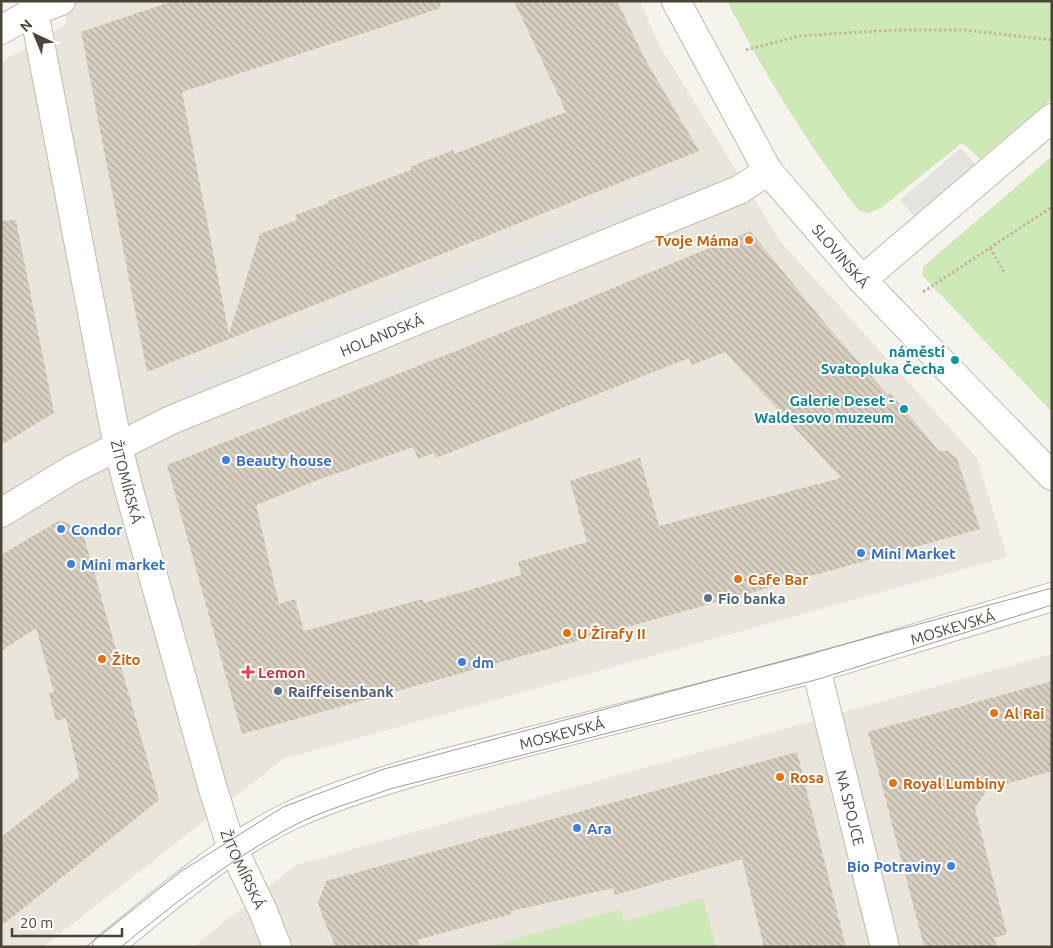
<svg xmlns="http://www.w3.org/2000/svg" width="1053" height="948" font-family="Ubuntu,sans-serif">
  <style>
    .residential { fill: #e9e5da }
    .green { fill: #cfe8b7 }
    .parking { fill: #e4e3e0 }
    .building { fill: url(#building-back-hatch); fill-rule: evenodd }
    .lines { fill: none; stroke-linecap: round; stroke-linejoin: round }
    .minor-casing { stroke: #c1bbae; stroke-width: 30 }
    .path { stroke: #c2b8a0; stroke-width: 3; stroke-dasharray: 2.5 2.5; stroke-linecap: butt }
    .minor { stroke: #fff; stroke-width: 28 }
    .tram { stroke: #9a9a9a; stroke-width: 1 }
    .food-dot { fill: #e8710a; stroke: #fff; stroke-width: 2 }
    .culture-dot { fill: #0f9aa8; stroke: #fff; stroke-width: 2 }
    .shop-dot { fill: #3f7fe0; stroke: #fff; stroke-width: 2 }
    .service-dot { fill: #5c6f8a; stroke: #fff; stroke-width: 2 }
    .health-dot { fill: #e0444e; stroke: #fff; stroke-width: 2 }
    .labels { text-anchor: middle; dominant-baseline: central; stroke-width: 4; stroke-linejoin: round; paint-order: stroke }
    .food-label { font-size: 15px; font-weight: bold; fill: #c56008; stroke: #fff; text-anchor: start }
    .street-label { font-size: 15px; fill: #4a4439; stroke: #fff }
    .culture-label { font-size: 15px; font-weight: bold; fill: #0d838f; stroke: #fff; text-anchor: end }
    .shop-label { font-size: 15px; font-weight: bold; fill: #366cbe; stroke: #fff; text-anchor: start }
    .service-label { font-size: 15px; font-weight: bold; fill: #4e5e75; stroke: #fff; text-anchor: start }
    .health-label { font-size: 15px; font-weight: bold; fill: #be3a42; stroke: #fff; text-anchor: start }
  </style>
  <defs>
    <pattern id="building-back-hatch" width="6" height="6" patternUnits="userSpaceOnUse" patternTransform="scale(1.25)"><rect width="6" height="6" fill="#d7cfc1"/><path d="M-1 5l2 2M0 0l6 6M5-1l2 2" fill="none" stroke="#b0aa9e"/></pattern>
  </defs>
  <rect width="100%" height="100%" fill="#f5f3ec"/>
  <g class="residential">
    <path d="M63,1H640L658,43L780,241L977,458L1007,557L283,759L43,947H1V62L67,24Z"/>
    <path d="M1052,654V947H193L296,865Z"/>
  </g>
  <g class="green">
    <path d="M727,1H1052V99L980,159L962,143L881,208L869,213L859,211C808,145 765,75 727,1Z"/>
    <path d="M1052,156V412L922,275L924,266Z"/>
    <path d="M703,898L716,947H487L620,909L624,922Z"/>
  </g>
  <g class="parking">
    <path d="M961,148L978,168L918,220L900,200Z"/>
    <path d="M701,173L724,187L184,401L177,400L188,377Z"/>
  </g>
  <g class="building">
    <path d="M173,1H439L441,8L182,92L229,334L260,234L297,220L295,215L329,203L328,201L411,170L410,167L453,150L454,154L566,112L514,1H617L645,59L699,151L147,372L81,32Z"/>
    <path d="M16,220L54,413L1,445V221Z"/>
    <path d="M750,231L828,327L888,395L890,393L939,451H948L957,458L980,529L242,734L167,465L567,307ZM725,352L841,478L659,526L640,458L570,481L587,542L518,562L521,575L424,603L423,599L304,631L295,599L279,604L256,505L320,479L413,447L418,459L434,453L436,458L689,358L692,365Z"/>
    <path d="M60,520L82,530L159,800L1,926V837L79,777L66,718L56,721L49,693L54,692L36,628L1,651V555Z"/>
    <path d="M1052,681V771L988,789L975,808L1007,934L994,938L997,947H924L868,732Z"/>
    <path d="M797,752L846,947H764L742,859L615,895L613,888L511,911L512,914L417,940L420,947H336L325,923L318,903L326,881Z"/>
  </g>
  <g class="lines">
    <defs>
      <g id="minor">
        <path id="s1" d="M32,1L118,447L129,490L213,789L229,840L263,911L277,947"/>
        <path id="s2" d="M676,1L768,171L862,280L1052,476"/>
        <path d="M1,30L33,12L61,1"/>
        <path d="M862,280L1052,118"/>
        <path id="s3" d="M1,513L73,469L171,420L739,190L768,171"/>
        <path id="s4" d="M816,668L885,947"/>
        <path id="s5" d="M107,947C165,901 223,848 290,816C340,793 393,778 445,763L816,668L1052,597"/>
      </g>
    </defs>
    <use href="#minor" class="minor-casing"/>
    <g class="path">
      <path d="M746,50L799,36L894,30H964L1052,40"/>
      <path d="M990,248L1004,272"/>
      <path d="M923,292L1052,207"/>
    </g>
    <use href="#minor" class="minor"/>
    <g class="tram">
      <path d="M86,947L180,872L283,807L384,769L1052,588"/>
      <path d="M121,947C175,903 232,858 293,826C323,810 358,801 390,789L819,679L1052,605"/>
    </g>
  </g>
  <g class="food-dot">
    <circle cx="749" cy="240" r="5"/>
    <circle cx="738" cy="579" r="5"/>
    <circle cx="567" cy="633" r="5"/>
    <circle cx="102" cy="659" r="5"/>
    <circle cx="994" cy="713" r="5"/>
    <circle cx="780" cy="777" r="5"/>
    <circle cx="893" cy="783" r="5"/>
  </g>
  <g class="culture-dot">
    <circle cx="955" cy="360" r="5"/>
    <circle cx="904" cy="409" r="5"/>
  </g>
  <g class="shop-dot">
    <circle cx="226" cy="460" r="5"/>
    <circle cx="61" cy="529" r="5"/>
    <circle cx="861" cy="553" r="5"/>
    <circle cx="71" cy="564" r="5"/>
    <circle cx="462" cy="662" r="5"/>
    <circle cx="577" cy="828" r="5"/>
    <circle cx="951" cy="866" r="5"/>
  </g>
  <g class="service-dot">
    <circle cx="708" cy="598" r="5"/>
    <circle cx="278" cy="691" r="5"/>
  </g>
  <path class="health-dot" d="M245.5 664.5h5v5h5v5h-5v5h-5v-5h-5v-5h5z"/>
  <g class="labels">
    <g class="food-label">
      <text x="739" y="240" text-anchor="end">Tvoje Máma</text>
      <text x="748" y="579">Cafe Bar</text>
      <text x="577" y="633">U Žirafy II</text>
      <text x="112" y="659">Žito</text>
      <text x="1004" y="713">Al Rai</text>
      <text x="790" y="777">Rosa</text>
      <text x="903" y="783">Royal Lumbiny</text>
    </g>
    <g class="street-label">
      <text stroke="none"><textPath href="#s2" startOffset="305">SLOVINSKÁ</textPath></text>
      <text stroke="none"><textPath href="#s3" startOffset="421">HOLANDSKÁ</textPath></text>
      <text stroke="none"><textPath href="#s1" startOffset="490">ŽITOMÍRSKÁ</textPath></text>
      <text stroke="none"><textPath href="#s5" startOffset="915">MOSKEVSKÁ</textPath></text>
      <text stroke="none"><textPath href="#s5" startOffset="510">MOSKEVSKÁ</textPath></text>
      <text stroke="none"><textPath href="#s4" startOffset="144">NA SPOJCE</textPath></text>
      <text stroke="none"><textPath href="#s1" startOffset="895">ŽITOMÍRSKÁ</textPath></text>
    </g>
    <g class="culture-label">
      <text x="945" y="351">náměstí<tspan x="945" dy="17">Svatopluka Čecha</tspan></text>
      <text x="894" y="400">Galerie Deset -<tspan x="894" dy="17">Waldesovo muzeum</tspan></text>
    </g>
    <g class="shop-label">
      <text x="236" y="460">Beauty house</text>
      <text x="71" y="529">Condor</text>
      <text x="871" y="553">Mini Market</text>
      <text x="81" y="564">Mini market</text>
      <text x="472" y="662">dm</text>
      <text x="587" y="828">Ara</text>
      <text x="941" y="866" text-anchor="end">Bio Potraviny</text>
    </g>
    <g class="service-label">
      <text x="718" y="598">Fio banka</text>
      <text x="288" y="691">Raiffeisenbank</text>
    </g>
    <g class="health-label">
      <text x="258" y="672">Lemon</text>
    </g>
  </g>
  <rect width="1053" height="948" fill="none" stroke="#4a4439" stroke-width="5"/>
  <g transform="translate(35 35) rotate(316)" stroke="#ffffff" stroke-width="4" paint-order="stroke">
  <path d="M0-4L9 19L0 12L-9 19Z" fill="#4a4439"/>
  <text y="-8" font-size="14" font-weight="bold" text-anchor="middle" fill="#4a4439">N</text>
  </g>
  <path d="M12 928v8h110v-8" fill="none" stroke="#4a4439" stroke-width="2.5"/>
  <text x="20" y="928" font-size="15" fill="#4a4439" stroke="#ffffff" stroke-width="4" paint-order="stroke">20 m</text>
</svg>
